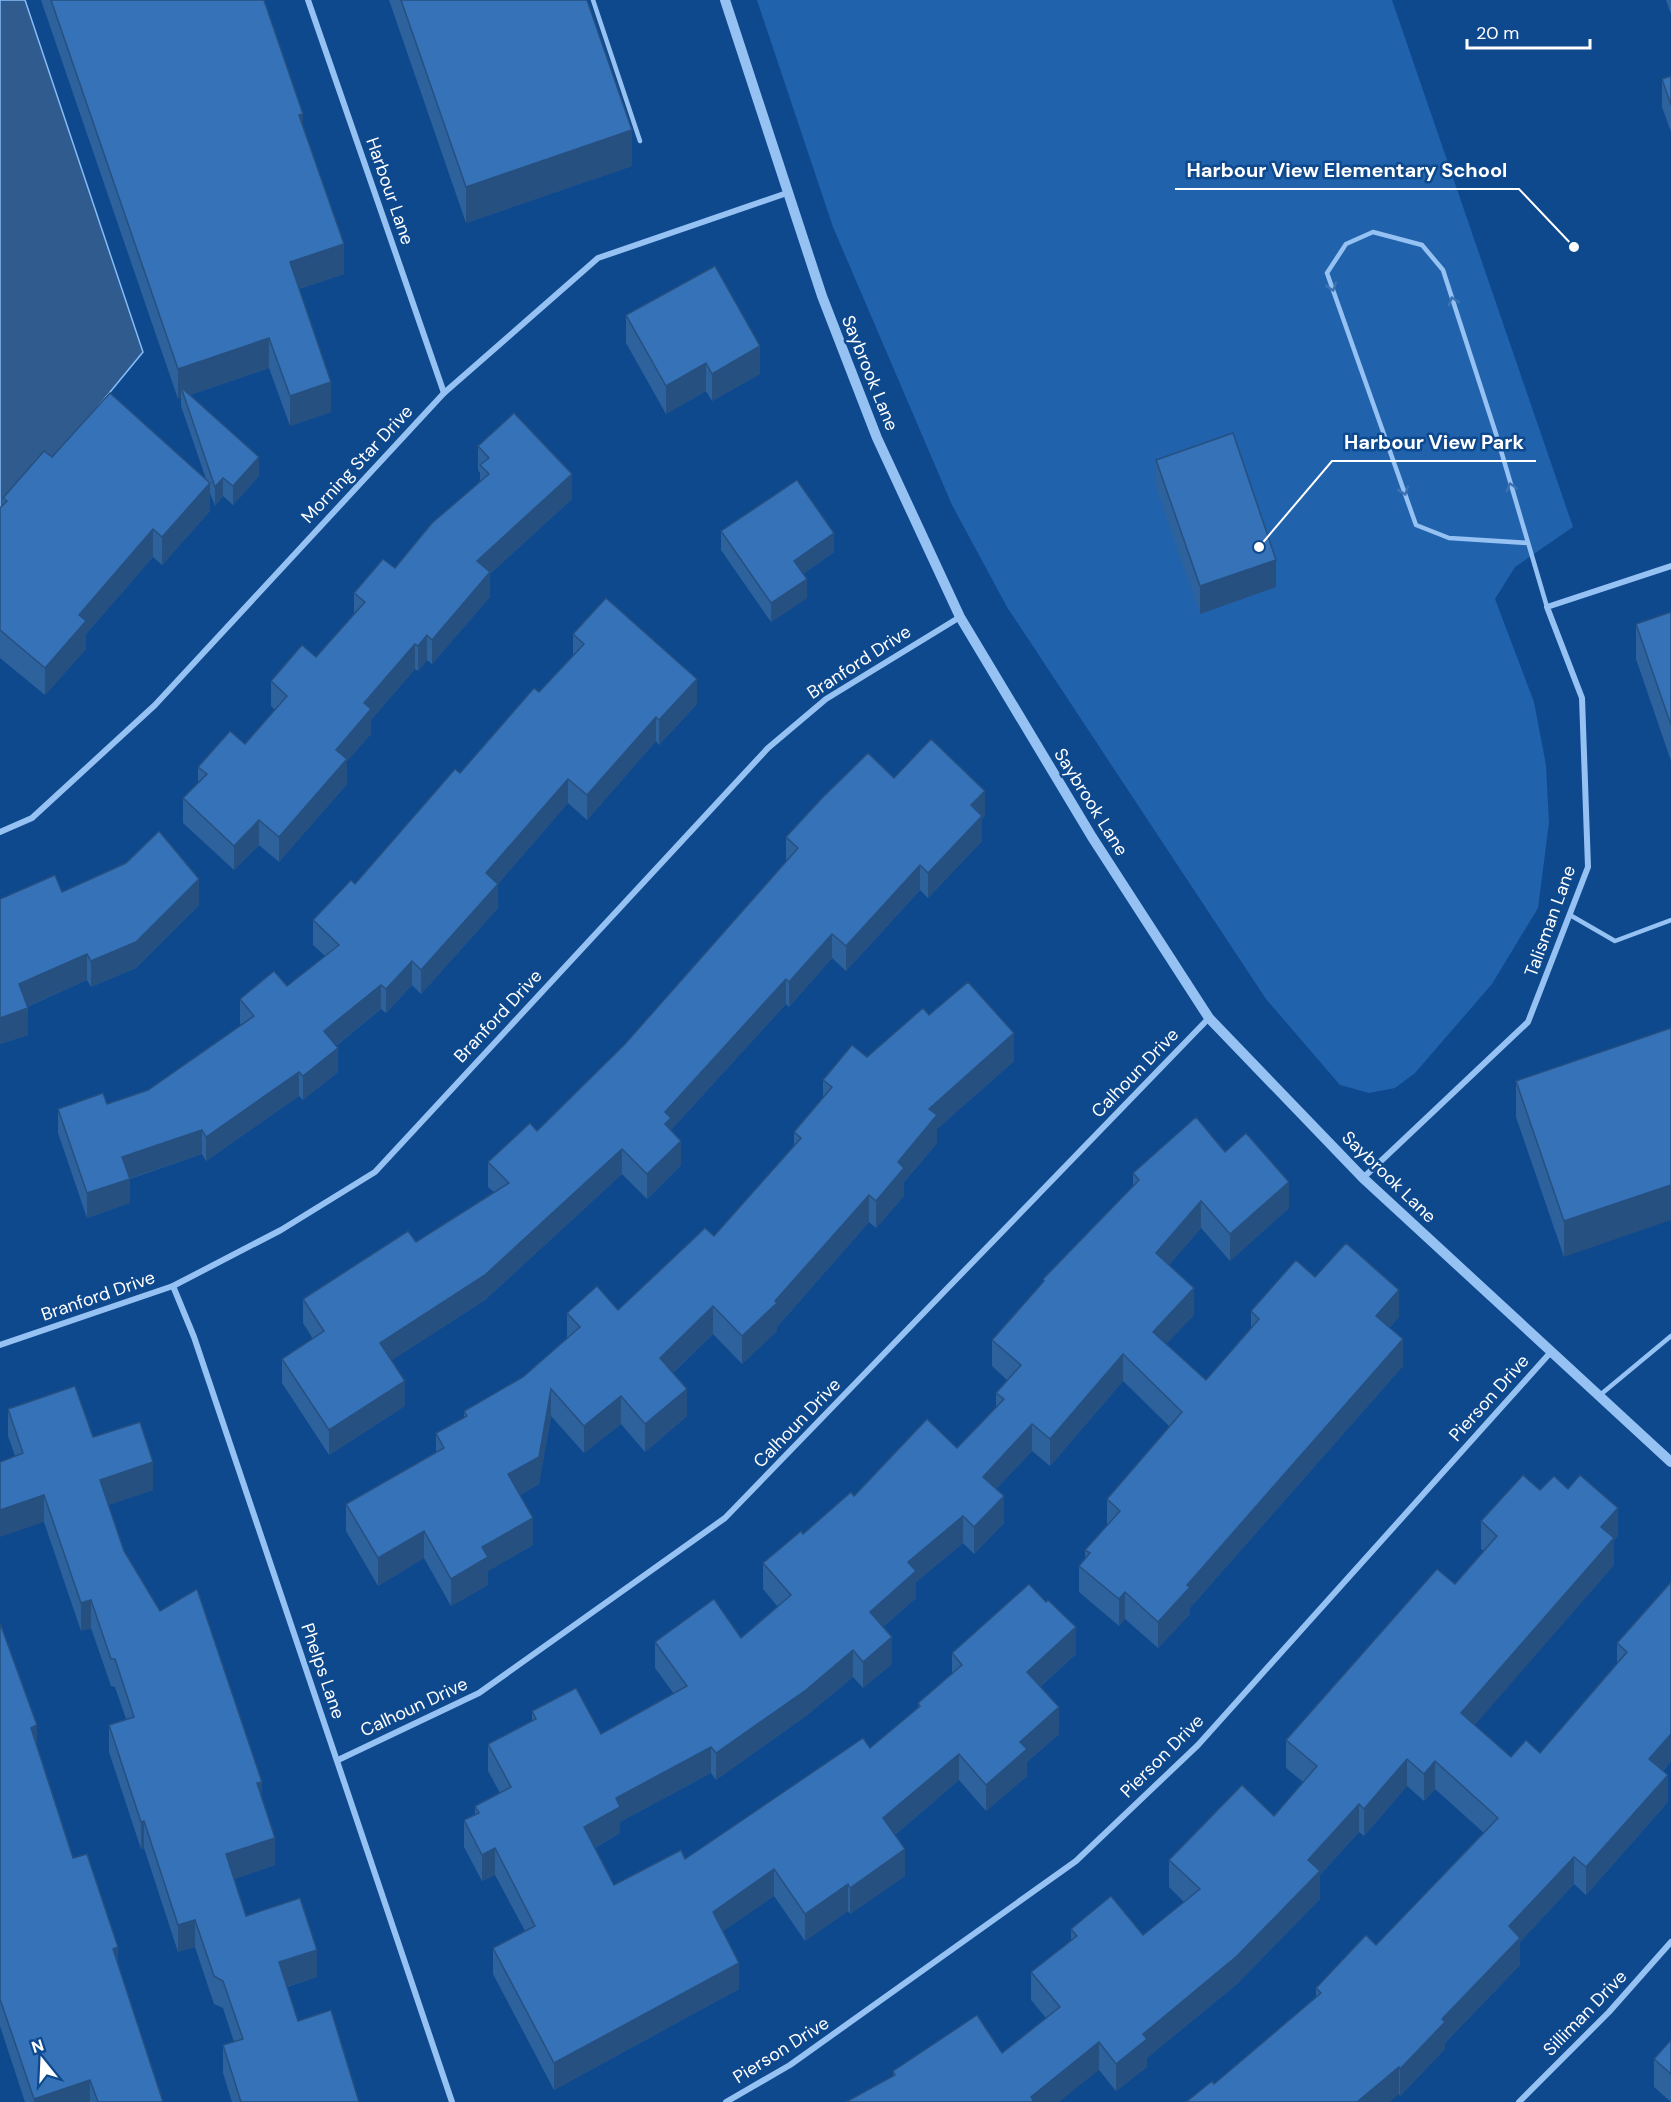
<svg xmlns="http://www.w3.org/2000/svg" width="1671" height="2102" font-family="'DM Sans',sans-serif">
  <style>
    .green { fill: #2062ac }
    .water { fill: #305b8e; stroke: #86bdf7; stroke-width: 1.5 }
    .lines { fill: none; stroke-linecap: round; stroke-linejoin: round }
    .service { stroke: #95c1f3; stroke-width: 4.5 }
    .minor { stroke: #95c1f3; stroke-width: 6 }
    .tertiary { stroke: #95c1f3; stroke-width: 10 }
    .wall { fill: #2e629d }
    .shaded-wall { fill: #265080 }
    .building { fill: #3672b7; stroke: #265080; stroke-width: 1.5 }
    .oneway { stroke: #3d72b1 }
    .labels { text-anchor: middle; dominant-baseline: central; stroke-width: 5; stroke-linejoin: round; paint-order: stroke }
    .street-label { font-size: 18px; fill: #fff; stroke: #0e488d }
    .leader { fill: none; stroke: #fff; stroke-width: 2 }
    .callout-dot { fill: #fff; stroke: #0e488d; stroke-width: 2 }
    .callout-label { font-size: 20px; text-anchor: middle; font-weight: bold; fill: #fff; stroke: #0e488d; stroke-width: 5; stroke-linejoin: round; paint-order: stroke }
  </style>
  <rect width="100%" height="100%" fill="#0e488d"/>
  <path class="green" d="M757,0H1392L1573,527L1515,567L1495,599L1534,702L1546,765L1549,823L1538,908L1492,984L1415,1073L1395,1088L1369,1093L1340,1085L1266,999L1007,607L952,505L833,227Z"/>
  <path class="water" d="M0,0H25L143,352L59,454L0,516Z"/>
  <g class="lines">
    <g class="service">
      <path d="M593,0L640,141"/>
      <path d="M1528,543L1449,538L1416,525L1327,273L1346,244L1373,232L1422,245L1443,270L1497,437L1547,607"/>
      <path d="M1570,915L1615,941L1671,920"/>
      <path d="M1600,1395L1671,1336"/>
    </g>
    <g class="minor">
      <path d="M308,0L444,393"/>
      <path d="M0,832L32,818L155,705L444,393L598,258L787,193"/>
      <path d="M1363,1178L1528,1022L1588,867L1582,698L1547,607L1671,566"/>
      <path d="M173,1286L194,1337L452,2102"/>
      <path d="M0,1345L173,1286L281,1230L375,1172L768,748L826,699L960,617"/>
      <path d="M338,1760L479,1693L725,1518L1209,1018"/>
      <path d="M726,2102L790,2065L1076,1861L1198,1745L1550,1353"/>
      <path d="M1519,2102L1609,2012L1671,1942"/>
    </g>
    <path class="tertiary" d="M725,0L822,296L877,438L960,617L1092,837L1209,1018L1363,1178L1671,1462"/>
  </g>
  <g class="wall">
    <path d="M41,0H264L303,126L344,274L299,289L331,412L290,426L269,368L190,395L259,476L233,505L223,496L215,506L210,493V511L162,565L153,557L86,634V649L45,695L0,658V508L3,505V498L52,457L206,479L181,406V398L178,399Z"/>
    <path d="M389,0H587L632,166L466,223Z"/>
    <path d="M1666,0H1671V14Z"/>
    <path d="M1671,76V132L1662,107V79Z"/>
    <path d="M626,315L760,374L712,401L706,391L666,414L626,343Z"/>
    <path d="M478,446L572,499L490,574V597L432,664L427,660L418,671L415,669L371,720V734L347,761V784L279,862L259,845L234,870L183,823V798L198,783V767L245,744L275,710L271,706V681L316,657L354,614V593L395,568L480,481V473L478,470Z"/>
    <path d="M1156,460L1276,587L1200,614L1156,487Z"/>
    <path d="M721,531L834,552L803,574L807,598L771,622L721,550Z"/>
    <path d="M1671,612V761L1636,659V624Z"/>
    <path d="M573,634L697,704L659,745L656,741L587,820L568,803L498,884V908L421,994L412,985L386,1013L381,1009L336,1046L338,1072L303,1100L299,1096L206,1161L202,1154L130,1179V1203L87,1218L58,1133V1109L107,1104L148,1090L241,1025L240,1023V999L287,986L325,956L313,945V920L355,884L460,773L539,692L573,656Z"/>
    <path d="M894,778L985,816L982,819V841L928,898L920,890L846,971L832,958L789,1007L786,1004L671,1130L681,1165L647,1199L622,1174L485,1300L392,1360L405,1406L329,1455L282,1383V1359L313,1339L303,1323V1299L416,1242L494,1192L488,1187V1162L537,1131L625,1044L786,862V837Z"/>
    <path d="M62,892L199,905L136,968L91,987L87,980L27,1007L28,1035L0,1044V899Z"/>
    <path d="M929,1015L1014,1061L937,1129V1143L904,1182V1196L876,1228L869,1222L777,1327V1331L742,1364L713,1334L673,1373L687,1416L645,1452L621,1424L584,1453L551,1416L539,1484L520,1495L533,1545L488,1571V1585L451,1606L424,1558L378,1586L346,1531V1504L436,1452V1433L464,1417V1411L523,1377L567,1338V1313L618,1310L714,1236L794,1145V1132L823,1097V1080L867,1057Z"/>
    <path d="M1671,1028L1564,1257L1516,1117V1081Z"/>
    <path d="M1225,1152L1289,1208L1230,1261L1201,1228L1169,1265L1194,1315L1166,1344L1206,1380L1251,1329V1311L1315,1277L1399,1317L1389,1328L1403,1366L1190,1608V1614L1158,1648L1125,1619L1119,1626L1079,1592V1566L1085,1558V1550L1107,1526V1499L1170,1427L1123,1381L1050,1466L1032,1451L996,1489L1004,1523L974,1554L963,1543L916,1582V1598L883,1627L892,1664L863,1688L853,1677L806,1716L716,1780L711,1773L620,1822V1833L595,1848L614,1885L685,1859L870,1748L918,1708V1703L952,1674V1653L1076,1654L1040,1687L1059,1734L1027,1762V1776L986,1811L959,1780L895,1835L905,1876L850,1914L848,1911L805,1941L774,1896L723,1931L739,1989L554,2090L493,1974V1948L525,1931L495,1875L482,1881L464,1847V1820L475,1814V1806L500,1793L488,1771V1744L532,1721V1711L601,1734L674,1694L655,1668V1642L741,1638L778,1607L763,1589V1563L854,1496L957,1448L996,1407V1393L1007,1380L992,1366V1340L1043,1283V1279L1133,1186V1173Z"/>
    <path d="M8,1409L93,1437L153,1490L108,1505L124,1551L262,1800L275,1865L234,1879L246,1916L317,1977L287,1987L298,2021L359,2102H232L223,2073V2045L234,2042L223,2008L214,2004L195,1947L178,1952L144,1848L141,1849L109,1752V1725L126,1719L115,1687L111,1686L91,1628L81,1631L44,1522L15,1456L8,1436Z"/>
    <path d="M1540,1490L1618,1536L1614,1540V1565L1474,1725L1511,1757L1540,1753L1617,1664V1643L1671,1582V1761L1663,1771L1668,1802L1586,1895L1574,1884L1520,1942V1965L1445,2043V2049L1400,2096L1399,2094L1214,2084L1316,1998V1988L1376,1945L1484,1833L1435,1789L1424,1801L1407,1786L1364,1836L1359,1832L1320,1875V1899L1237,1984L1147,2058V2067L1116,2091L1099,2070L893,2076V2071L1002,2053L1046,2018L1031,2000V1972L1071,1941V1929L1143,1935L1184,1902L1169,1887V1860L1274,1816L1303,1782L1286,1768V1740L1455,1584L1484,1551L1481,1549V1521Z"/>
    <path d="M0,1623L37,1746L73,1858L118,1966L163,2102H25L0,2026Z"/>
    <path d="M1671,2040V2102L1654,2087V2059Z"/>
  </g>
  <g class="shaded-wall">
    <path d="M303,114V144L299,115Z"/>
    <path d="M632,130V166L466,223V187Z"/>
    <path d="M344,244V274L290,292V262Z"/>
    <path d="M269,338V368L184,397L181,387V398L178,399V369Z"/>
    <path d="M760,346V374L712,401V374Z"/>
    <path d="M706,363V391L666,414V386Z"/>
    <path d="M331,382V412L290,426V396Z"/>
    <path d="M259,457V476L233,505V486Z"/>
    <path d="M572,474V499L490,574V597L432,664V640L477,561Z"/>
    <path d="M223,478V496L215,506V487Z"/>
    <path d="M210,483V511L162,565V537Z"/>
    <path d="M153,529V557L86,634V649L45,695V668L79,615Z"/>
    <path d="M834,533V552L794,580V561Z"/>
    <path d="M1276,560V587L1200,614V586Z"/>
    <path d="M807,579V598L771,622V603Z"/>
    <path d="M427,635V660L418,671V646Z"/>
    <path d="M415,644V669L371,720V734L347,761V784L279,862V837L336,750L364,703Z"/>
    <path d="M697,679V704L659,745V720Z"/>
    <path d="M656,717V741L587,820V795Z"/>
    <path d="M568,779V803L498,884V908L421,994V970L486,873Z"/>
    <path d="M985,791V816L982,819V841L928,898V873L971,805Z"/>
    <path d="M259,820V845L234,870V846Z"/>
    <path d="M920,865V890L846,971V946Z"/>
    <path d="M199,879V905L136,968L91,987V961Z"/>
    <path d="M832,934V958L789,1007V982Z"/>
    <path d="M87,954V980L19,1010V984Z"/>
    <path d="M412,961V985L386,1013V989Z"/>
    <path d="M786,979V1004L671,1130L665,1149V1112Z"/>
    <path d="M381,985V1009L324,1055V1031Z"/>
    <path d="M28,1008V1035L0,1044V1018Z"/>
    <path d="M1014,1033V1061L937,1129V1143L904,1182V1196L876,1228V1201L929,1109Z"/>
    <path d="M338,1048V1072L303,1100V1076Z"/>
    <path d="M299,1072V1096L206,1161V1137Z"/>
    <path d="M202,1130V1154L122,1181V1157Z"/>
    <path d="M681,1141V1165L647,1199V1174Z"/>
    <path d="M622,1149V1174L485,1300L380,1368V1343Z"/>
    <path d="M130,1179V1203L87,1218V1193Z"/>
    <path d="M1289,1182V1208L1230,1261V1234Z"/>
    <path d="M1671,1185V1220L1564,1257V1221Z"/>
    <path d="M869,1195V1222L777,1327V1331L742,1364V1336L775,1301Z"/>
    <path d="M1201,1201V1228L1156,1280V1253Z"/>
    <path d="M1194,1288V1315L1153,1358V1332Z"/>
    <path d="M1399,1290V1317L1376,1343V1316Z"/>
    <path d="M713,1306V1334L660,1385V1358Z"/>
    <path d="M1403,1339V1366L1190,1608V1614L1158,1648V1622L1187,1585Z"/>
    <path d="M1123,1354V1381L1050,1466V1439Z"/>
    <path d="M405,1381V1406L329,1455V1430Z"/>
    <path d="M551,1389V1416L539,1484L508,1502V1474Z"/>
    <path d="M687,1389V1416L645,1452V1424Z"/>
    <path d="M621,1396V1424L584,1453V1426Z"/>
    <path d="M1032,1424V1451L983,1503V1477Z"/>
    <path d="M153,1462V1490L100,1508V1480Z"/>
    <path d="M44,1495V1522L0,1537V1510Z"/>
    <path d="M1004,1496V1523L974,1554V1527Z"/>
    <path d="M1618,1508V1536L1614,1540V1565L1461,1741V1713L1601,1527Z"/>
    <path d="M963,1516V1543L916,1582V1598L870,1638V1612L908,1562Z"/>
    <path d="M533,1518V1545L488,1571V1585L451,1606V1579L482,1547Z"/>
    <path d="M424,1531V1558L378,1586V1558Z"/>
    <path d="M1125,1592V1619L1119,1626V1599Z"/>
    <path d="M91,1600V1628L81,1631V1603Z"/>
    <path d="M1076,1627V1654L1027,1698V1672Z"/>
    <path d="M892,1637V1664L863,1688V1662Z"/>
    <path d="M853,1650V1677L806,1716L716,1780V1753Z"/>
    <path d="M1059,1707V1734L1027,1762V1776L986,1811V1785L1020,1742Z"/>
    <path d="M37,1725V1753L31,1728Z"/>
    <path d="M1671,1734V1761L1649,1786V1759Z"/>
    <path d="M711,1747V1773L620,1822V1833L584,1854V1827L616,1798Z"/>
    <path d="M959,1754V1780L883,1845V1818Z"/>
    <path d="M1407,1759V1786L1364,1836V1809Z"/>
    <path d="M1435,1761V1789L1424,1801V1774Z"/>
    <path d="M1668,1775V1802L1586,1895V1867Z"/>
    <path d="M262,1782V1809L257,1783Z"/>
    <path d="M1359,1804V1832L1320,1875V1899L1237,1984L1147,2058V2067L1116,2091V2064L1143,2034L1308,1860Z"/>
    <path d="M144,1821V1848L141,1849V1822Z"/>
    <path d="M275,1838V1865L226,1882V1854Z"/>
    <path d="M495,1848V1875L482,1881V1855Z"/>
    <path d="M905,1849V1876L850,1914V1888Z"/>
    <path d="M1574,1857V1884L1520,1942V1965L1445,2043V2049L1400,2096V2069L1442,2019L1509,1926Z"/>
    <path d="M774,1869V1896L713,1938V1912Z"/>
    <path d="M848,1884V1911L805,1941V1914Z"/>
    <path d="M195,1920V1947L178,1952V1925Z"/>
    <path d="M118,1947V1974L113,1949Z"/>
    <path d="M317,1950V1977L279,1989V1962Z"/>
    <path d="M739,1963V1989L554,2090V2063Z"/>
    <path d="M1099,2042V2070L1059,2102H1031V2097Z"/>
    <path d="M1399,2067V2094L1390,2102H1357Z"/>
    <path d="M90,2080V2102H34V2099Z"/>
  </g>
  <g class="building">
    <path d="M51,0H264L303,114L299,115L344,244L290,262L331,382L290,396L269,338L178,369Z"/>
    <path d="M401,0H587L632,130L466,187Z"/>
    <path d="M1671,76V105L1662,79Z"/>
    <path d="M715,266L760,346L712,374L706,363L666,386L626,315Z"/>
    <path d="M181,387L259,457L233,486L223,478L215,487Z"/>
    <path d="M110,393L210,483L162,537L153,529L79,615L86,621L45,668L0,630V508L7,501L3,498L44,451L52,457Z"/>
    <path d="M514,413L572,474L477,561L490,572L432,640L427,635L418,646L415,644L364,703L371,709L336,750L347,759L279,837L259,820L234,846L183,798L207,774L198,767L230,731L245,744L287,696L271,681L302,645L316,657L365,602L354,593L383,559L395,568L432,523L489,474L480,465L489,458L478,446Z"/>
    <path d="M1233,433L1276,560L1200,586L1156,460Z"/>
    <path d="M797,480L834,533L794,561L807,579L771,603L721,531Z"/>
    <path d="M606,598L697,679L659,720L656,717L587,795L568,779L486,873L498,884L421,970L412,961L386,989L381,985L324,1031L338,1048L303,1076L299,1072L206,1137L202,1130L122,1157L130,1179L87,1193L58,1109L103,1093L107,1104L148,1090L254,1016L240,999L274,971L287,986L339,945L313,920L351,880L355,884L455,769L460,773L534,688L539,692L584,644L573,634Z"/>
    <path d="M1671,612V725L1636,624Z"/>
    <path d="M931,739L985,791L971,805L982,816L928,873L920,865L846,946L832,934L789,982L786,979L665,1112L671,1118L665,1124L681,1141L647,1174L622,1149L485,1275L380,1343L405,1381L329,1430L282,1359L324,1331L303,1299L408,1231L416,1242L509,1183L488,1162L530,1123L537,1131L625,1044L798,848L786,837L823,797L868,753L894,778Z"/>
    <path d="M159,831L199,879L136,942L91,961L87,954L19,984L28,1008L0,1018V899L55,875L62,892L126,863Z"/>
    <path d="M968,982L1014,1033L929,1109L937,1115L898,1162L904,1168L876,1201L869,1195L775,1301L777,1303L742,1336L713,1306L660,1358L687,1389L645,1424L621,1396L584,1426L551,1389L539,1457L508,1474L533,1518L482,1547L488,1557L451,1579L424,1531L378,1558L346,1504L444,1448L436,1433L467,1416L464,1411L523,1377L580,1327L567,1313L597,1286L618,1310L705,1228L714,1236L801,1138L794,1132L832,1087L823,1080L852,1045L867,1057L923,1008L929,1015Z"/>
    <path d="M1671,1028V1185L1564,1221L1516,1081Z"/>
    <path d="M1196,1117L1225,1152L1246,1133L1289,1182L1230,1234L1201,1201L1156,1253L1194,1288L1153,1332L1206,1380L1259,1319L1251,1311L1296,1260L1315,1277L1346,1243L1399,1290L1376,1316L1403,1339L1187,1585L1190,1587L1158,1622L1125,1592L1119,1599L1079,1566L1090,1553L1085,1550L1120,1511L1107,1499L1182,1412L1123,1354L1050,1439L1032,1424L983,1477L1004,1496L974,1527L963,1516L908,1562L916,1571L870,1612L892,1637L863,1662L853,1650L806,1690L716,1753L711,1747L616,1798L620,1807L584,1827L614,1885L681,1850L685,1859L863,1738L870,1748L920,1706L918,1703L962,1665L952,1653L1029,1584L1046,1602L1048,1600L1076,1627L1027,1672L1059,1707L1020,1742L1027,1749L986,1785L959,1754L883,1818L905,1849L850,1888L848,1884L805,1914L774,1869L713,1912L739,1963L554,2063L493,1948L535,1926L495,1848L482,1855L464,1820L479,1813L475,1806L511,1787L488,1744L536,1719L532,1711L576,1688L601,1734L687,1686L655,1642L714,1599L741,1638L791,1595L763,1563L801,1531L803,1534L851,1492L854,1496L927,1419L957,1448L1004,1399L996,1393L1021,1365L992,1340L1044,1281L1043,1279L1139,1180L1133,1173Z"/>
    <path d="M75,1386L93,1437L140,1422L153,1462L100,1480L124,1551L160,1611L197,1589L262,1782L257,1783L275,1838L226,1854L246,1916L300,1898L317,1950L279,1962L298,2021L331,2010L359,2102H241L223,2045L243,2039L223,1981L214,1976L195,1920L178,1925L144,1821L141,1822L109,1725L134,1717L115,1659H111L91,1600L81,1603L44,1495L0,1510V1462L23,1453L8,1409Z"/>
    <path d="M1523,1475L1540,1490L1554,1476L1568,1489L1580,1475L1618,1508L1601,1527L1614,1538L1461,1713L1511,1757L1526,1740L1540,1753L1627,1652L1617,1643L1671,1582V1734L1649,1759L1668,1775L1586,1867L1574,1857L1509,1926L1520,1938L1442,2019L1445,2022L1400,2069L1399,2067L1357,2102H1186L1212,2081L1214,2084L1321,1993L1316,1988L1366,1935L1376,1945L1498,1818L1435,1761L1424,1774L1407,1759L1364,1809L1359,1804L1308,1860L1320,1871L1237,1956L1143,2034L1147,2039L1116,2064L1099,2042L1031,2097L1034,2102H846L895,2075L893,2071L977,2015L1002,2053L1060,2007L1031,1972L1077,1936L1071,1929L1111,1896L1143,1935L1200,1889L1169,1860L1242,1785L1274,1816L1317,1766L1286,1740L1437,1569L1455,1584L1497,1536L1481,1521Z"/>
    <path d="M0,1623L37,1725L31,1728L73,1858L87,1854L118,1947L113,1949L163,2102H98L90,2080L34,2099L0,1999Z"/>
    <path d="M1671,2040V2074L1654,2059Z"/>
  </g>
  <defs><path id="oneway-chevron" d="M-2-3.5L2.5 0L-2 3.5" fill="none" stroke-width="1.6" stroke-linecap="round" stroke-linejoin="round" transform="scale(1.5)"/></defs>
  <g class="oneway">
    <use href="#oneway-chevron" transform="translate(1332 287) rotate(71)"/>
    <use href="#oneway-chevron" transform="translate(1453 301) rotate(-108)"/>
    <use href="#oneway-chevron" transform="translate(1511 487) rotate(-106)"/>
    <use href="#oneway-chevron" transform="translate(1404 491) rotate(71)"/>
  </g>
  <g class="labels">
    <g class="street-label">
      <text transform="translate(390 191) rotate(71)">Harbour Lane</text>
      <text transform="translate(870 373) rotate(68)">Saybrook Lane</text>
      <text transform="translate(357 464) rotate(-47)">Morning Star Drive</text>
      <text transform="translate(859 662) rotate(-33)">Branford Drive</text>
      <text transform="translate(1091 802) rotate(58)">Saybrook Lane</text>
      <text transform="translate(1550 921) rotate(-70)">Talisman Lane</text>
      <text transform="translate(498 1016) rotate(-47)">Branford Drive</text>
      <text transform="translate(1135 1073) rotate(-46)">Calhoun Drive</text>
      <text transform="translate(1389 1177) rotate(44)">Saybrook Lane</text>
      <text transform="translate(98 1296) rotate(-19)">Branford Drive</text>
      <text transform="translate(1489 1398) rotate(-48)">Pierson Drive</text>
      <text transform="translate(797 1423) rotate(-46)">Calhoun Drive</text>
      <text transform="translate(323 1671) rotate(71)">Phelps Lane</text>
      <text transform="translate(414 1707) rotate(-25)">Calhoun Drive</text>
      <text transform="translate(1162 1756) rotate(-45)">Pierson Drive</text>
      <text transform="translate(1585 2013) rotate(-46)">Silliman Drive</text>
      <text transform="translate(781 2050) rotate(-32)">Pierson Drive</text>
    </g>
  </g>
  <path class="leader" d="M1574 247L1519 189H1175M1259 547L1332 461H1536"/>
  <g class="callout-dot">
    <circle cx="1574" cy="247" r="6"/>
    <circle cx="1259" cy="547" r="6"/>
  </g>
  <g class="callout-label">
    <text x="1347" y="177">Harbour View Elementary School</text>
    <text x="1434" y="449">Harbour View Park</text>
  </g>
  <g transform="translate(42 2060) rotate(342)" stroke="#0e488d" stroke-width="4.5" paint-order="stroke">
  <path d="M0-4.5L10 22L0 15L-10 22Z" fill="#ffffff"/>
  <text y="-9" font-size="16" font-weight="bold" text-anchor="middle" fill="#ffffff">N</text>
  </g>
  <path d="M1467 39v9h123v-9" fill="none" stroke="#ffffff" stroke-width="3"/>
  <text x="1476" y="39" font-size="18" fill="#ffffff" stroke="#0e488d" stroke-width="4.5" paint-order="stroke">20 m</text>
</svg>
